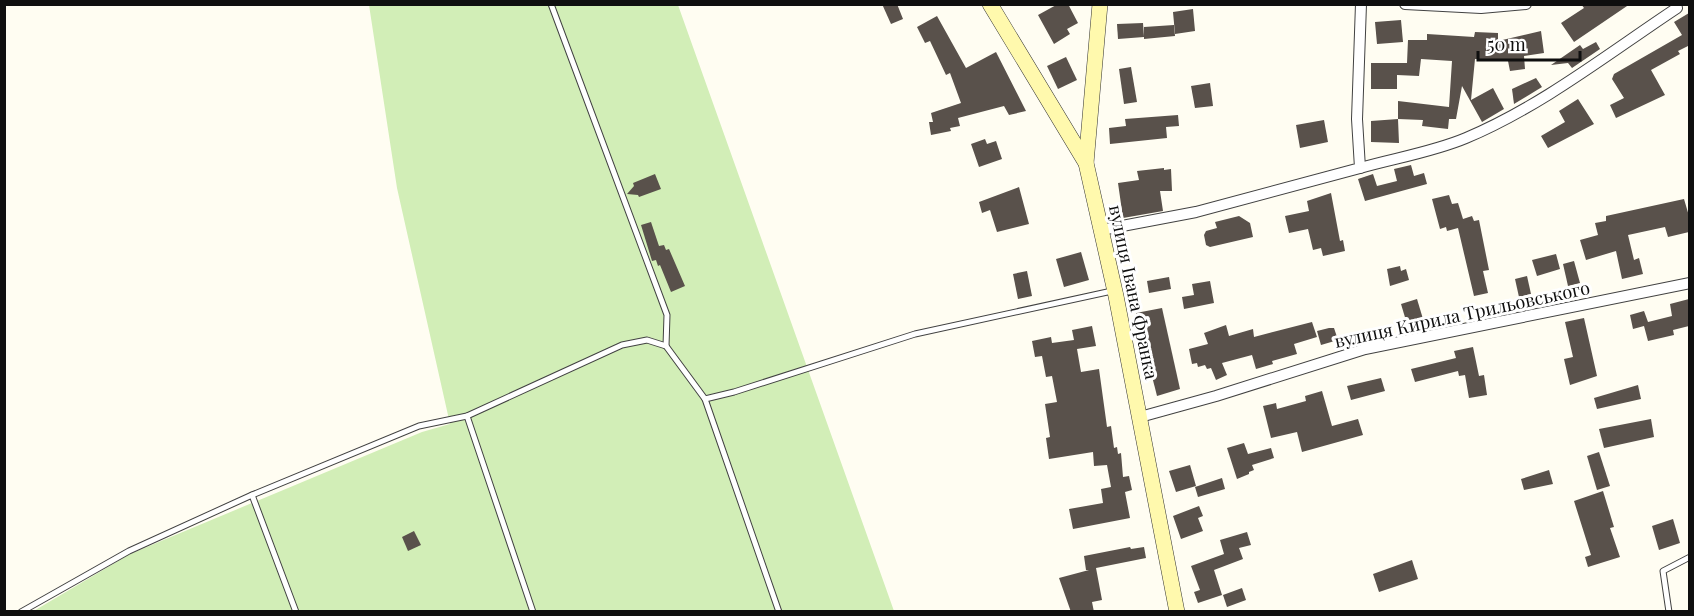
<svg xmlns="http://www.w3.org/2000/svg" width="1694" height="616" font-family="'Playfair Display',serif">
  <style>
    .green { fill: #d2eeb7 }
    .building { fill: #59514b }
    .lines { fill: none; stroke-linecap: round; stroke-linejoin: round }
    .lane-casing { stroke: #424242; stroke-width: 7 }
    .street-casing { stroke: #424242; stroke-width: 12 }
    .secondary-casing { stroke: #313131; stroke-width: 16 }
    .lane { stroke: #fff; stroke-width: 5 }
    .street { stroke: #fff; stroke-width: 10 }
    .secondary { stroke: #fff9ad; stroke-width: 15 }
    .labels { text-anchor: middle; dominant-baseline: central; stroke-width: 6; stroke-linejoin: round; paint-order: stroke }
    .street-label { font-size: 18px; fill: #0f0f0f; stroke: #fff }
  </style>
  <rect width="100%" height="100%" fill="#fffdf2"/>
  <path class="green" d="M369,5H678L894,611L32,612L130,554L422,432L450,424L397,188Z"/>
  <g class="building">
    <path d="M882,4H897L903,19L891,24Z"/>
    <path d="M1058,4H1068L1078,23L1067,29L1070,34L1054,44L1038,15Z"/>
    <path d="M1581,4H1630L1574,42L1561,23L1584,8Z"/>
    <path d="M1193,9L1195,31L1175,34L1173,12Z"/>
    <path d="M1689,13V49L1688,46L1678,51L1680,54L1651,70L1665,95L1616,118L1610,105L1624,98L1612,79L1614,74L1682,35L1674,22Z"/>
    <path d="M937,16L966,68L996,52L1026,111L1009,115L1004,106L958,118L960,126L950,128L951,131L931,135L929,122H933L931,113L961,103L950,73L946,75L930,41L925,43L917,27Z"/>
    <path d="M1401,20L1403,42L1377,44L1375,22Z"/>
    <path d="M1143,23L1144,37L1118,39L1117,24Z"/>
    <path d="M1174,25L1175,36L1144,39V27Z"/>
    <path d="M1541,31L1544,53L1524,56L1525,69L1510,71L1508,61L1475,59L1471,100L1493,88L1504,109L1482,122L1462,86L1456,119H1449L1448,129L1422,126L1423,120L1398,119L1399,143L1371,142V121L1398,119V101L1449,107L1452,61L1421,59L1419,76L1397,75V89H1371V63H1407L1408,40H1427V34L1474,37L1475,32L1498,33V41Z"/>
    <path d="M1596,42L1600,49L1572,68L1568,63L1551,65L1580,45L1583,49Z"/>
    <path d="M1066,57L1077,80L1058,89L1047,66Z"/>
    <path d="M1131,67L1137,102L1124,104L1119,69Z"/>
    <path d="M1536,78L1542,87L1514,104L1512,89Z"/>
    <path d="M1210,83L1213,106L1195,108L1191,86Z"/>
    <path d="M1578,99L1594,124L1548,148L1541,136L1565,122L1559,111Z"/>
    <path d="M1178,115L1179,126L1166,127L1167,138L1110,144L1109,128L1126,126L1125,119Z"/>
    <path d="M1324,120L1328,142L1300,148L1296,125Z"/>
    <path d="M985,139L987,144L996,141L1002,159L979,167L971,144Z"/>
    <path d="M1411,165L1414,176L1424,173L1427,184L1365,201L1358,179L1373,174L1377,186L1397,181L1394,169Z"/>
    <path d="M1164,168V170L1171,169L1172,191H1160L1163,211L1123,218L1118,183L1139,180L1137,171Z"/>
    <path d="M655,174L661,189L639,197L638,195L627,194L634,186L633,183Z"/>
    <path d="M1019,187L1029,224L997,232L990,210L982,213L979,202Z"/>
    <path d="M1331,193L1340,241L1343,240L1345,251L1323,256L1321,248L1313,250L1308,229L1289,233L1285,216L1309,211L1307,201Z"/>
    <path d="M1449,195L1452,204L1458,203L1463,219L1472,216L1474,221L1479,220L1489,270L1483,271L1488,293L1474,296L1458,228L1447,231L1446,227L1440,229L1432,199Z"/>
    <path d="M1684,199L1689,216V232L1668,237L1665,227L1628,235L1634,260L1639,258L1643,274L1622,279L1616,251L1586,260L1580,240L1598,235L1595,223L1606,221V216Z"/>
    <path d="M1239,216L1250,223L1253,237L1210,247L1206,245L1204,235L1206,231L1217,228L1215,222Z"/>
    <path d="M651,222L659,246L664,245L666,250L669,249L685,286L671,292L660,265L658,266L656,260L652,261L641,225Z"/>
    <path d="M1081,252L1089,280L1064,287L1056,259Z"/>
    <path d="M1556,254L1560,269L1537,276L1532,260Z"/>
    <path d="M1574,261L1580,283L1568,286L1563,264Z"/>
    <path d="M1400,266L1401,271L1406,269L1409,280L1390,286L1387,269Z"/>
    <path d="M1027,271L1032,296L1018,299L1013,274Z"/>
    <path d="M1527,276L1531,294L1519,297L1515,279Z"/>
    <path d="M1169,277L1171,289L1149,293L1147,281Z"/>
    <path d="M1210,281L1214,303L1184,309L1182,297L1194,295L1192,284Z"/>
    <path d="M1417,299L1423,319L1407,324L1401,304Z"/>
    <path d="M1689,299V326L1673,330L1674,335L1648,341L1644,326L1633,329L1630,315L1644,311L1648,322L1672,316L1670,304Z"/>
    <path d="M1162,308L1180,389L1157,396L1136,313Z"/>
    <path d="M1584,318L1597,376L1570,385L1564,359L1573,357L1565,322Z"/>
    <path d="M1312,322L1317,337L1294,344L1297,354L1272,361L1273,364L1256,369L1252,355L1222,363L1227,375L1216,380L1211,368L1207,369L1205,365L1198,367L1197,363L1192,364L1189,349L1208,344L1204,333L1226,325L1229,336L1253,329L1254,337Z"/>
    <path d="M1092,326L1096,346L1077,349L1081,372L1099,369L1107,427L1111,426L1114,448L1117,447L1118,454L1121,453L1123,477L1129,476L1132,490L1125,492L1130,518L1073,529L1069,509L1103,503L1101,489L1111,487L1107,465L1094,466L1093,452L1049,459L1046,438L1050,437L1045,404L1057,402L1052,376L1046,377L1042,356L1035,357L1032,341L1051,337L1052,343L1074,340L1072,330Z"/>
    <path d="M1329,328H1334L1338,340L1321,345L1317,331Z"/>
    <path d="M1473,347L1479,376L1484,375L1487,395L1469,398L1465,375L1459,376L1458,371L1415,382L1411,369L1456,358L1454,351Z"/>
    <path d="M1381,378L1385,391L1351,400L1347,386Z"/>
    <path d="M1638,385L1641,399L1597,409L1594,398Z"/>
    <path d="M1322,391L1332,426L1358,419L1363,435L1302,452L1297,432L1271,438L1263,406L1276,403L1277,409L1306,401L1305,396Z"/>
    <path d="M1651,419L1654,437L1604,448L1599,429Z"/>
    <path d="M1244,443L1248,454L1271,448L1274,458L1252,465L1254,470L1249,472V474L1237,479L1227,448Z"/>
    <path d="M1599,452L1610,486L1597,490L1587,456Z"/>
    <path d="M1190,465L1196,486L1176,492L1169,471Z"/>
    <path d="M1549,470L1553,484L1524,490L1521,479Z"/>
    <path d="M1222,478L1225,489L1198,497L1195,487Z"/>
    <path d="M1603,491L1614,527L1610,528L1620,557L1588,567L1585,557L1591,555L1574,501Z"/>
    <path d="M1199,506L1203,516L1198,518L1203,531L1181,539L1173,516Z"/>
    <path d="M1673,519L1680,543L1659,550L1652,526Z"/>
    <path d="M414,531L421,545L408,551L402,537Z"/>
    <path d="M1247,532L1251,545L1239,548L1243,559L1214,570L1222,595L1198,603L1194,592L1200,590L1191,566L1224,554L1220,540Z"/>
    <path d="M1130,547L1131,549L1144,547L1146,558L1096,568L1102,600L1092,602L1094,612H1071L1059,578L1089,570H1086L1084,556Z"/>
    <path d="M1412,560L1418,579L1379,592L1373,574Z"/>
    <path d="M1242,588L1246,600L1227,607L1223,595Z"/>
  </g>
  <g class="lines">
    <defs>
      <g id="lane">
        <path d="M551,4L667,315L666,346"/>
        <path d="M705,399L779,612"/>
        <path d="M467,416L533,612"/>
        <path d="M252,495L296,612"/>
        <path d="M21,612L129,551L252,495L419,426L467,416L622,345L647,340L666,346L705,399L734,392L915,334L1112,291"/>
        <path d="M1669,612L1663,571L1690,557"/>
      </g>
      <g id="street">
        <path d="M1405,4L1481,8L1526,4"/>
        <path d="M1360,168C1395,158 1433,152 1466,138C1542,106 1609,53 1677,8"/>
        <path d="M1101,230L1196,212L1360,168L1357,119L1361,4"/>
        <path d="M1140,417L1216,396L1365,349L1690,283"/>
      </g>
      <g id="secondary">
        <path d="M990,4L1086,163L1116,296L1177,612"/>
        <path d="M1086,163L1100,4"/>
      </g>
    </defs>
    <use href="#lane" class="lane-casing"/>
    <use href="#street" class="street-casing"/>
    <use href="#secondary" class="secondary-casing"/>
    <use href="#lane" class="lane"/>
    <use href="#street" class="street"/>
    <use href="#secondary" class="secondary"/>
  </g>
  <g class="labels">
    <g class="street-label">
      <text transform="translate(1134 292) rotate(78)">вулиця Івана Франка</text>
      <text transform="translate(1462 314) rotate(-12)">вулиця Кирила Трильовського</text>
    </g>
  </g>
  <rect width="1694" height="616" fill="none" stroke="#0f0f0f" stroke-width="12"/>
  <path d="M1478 51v9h102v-9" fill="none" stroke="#0f0f0f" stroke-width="3"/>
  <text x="1487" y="51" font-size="18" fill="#0f0f0f" stroke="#ffffff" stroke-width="4.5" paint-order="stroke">50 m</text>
</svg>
